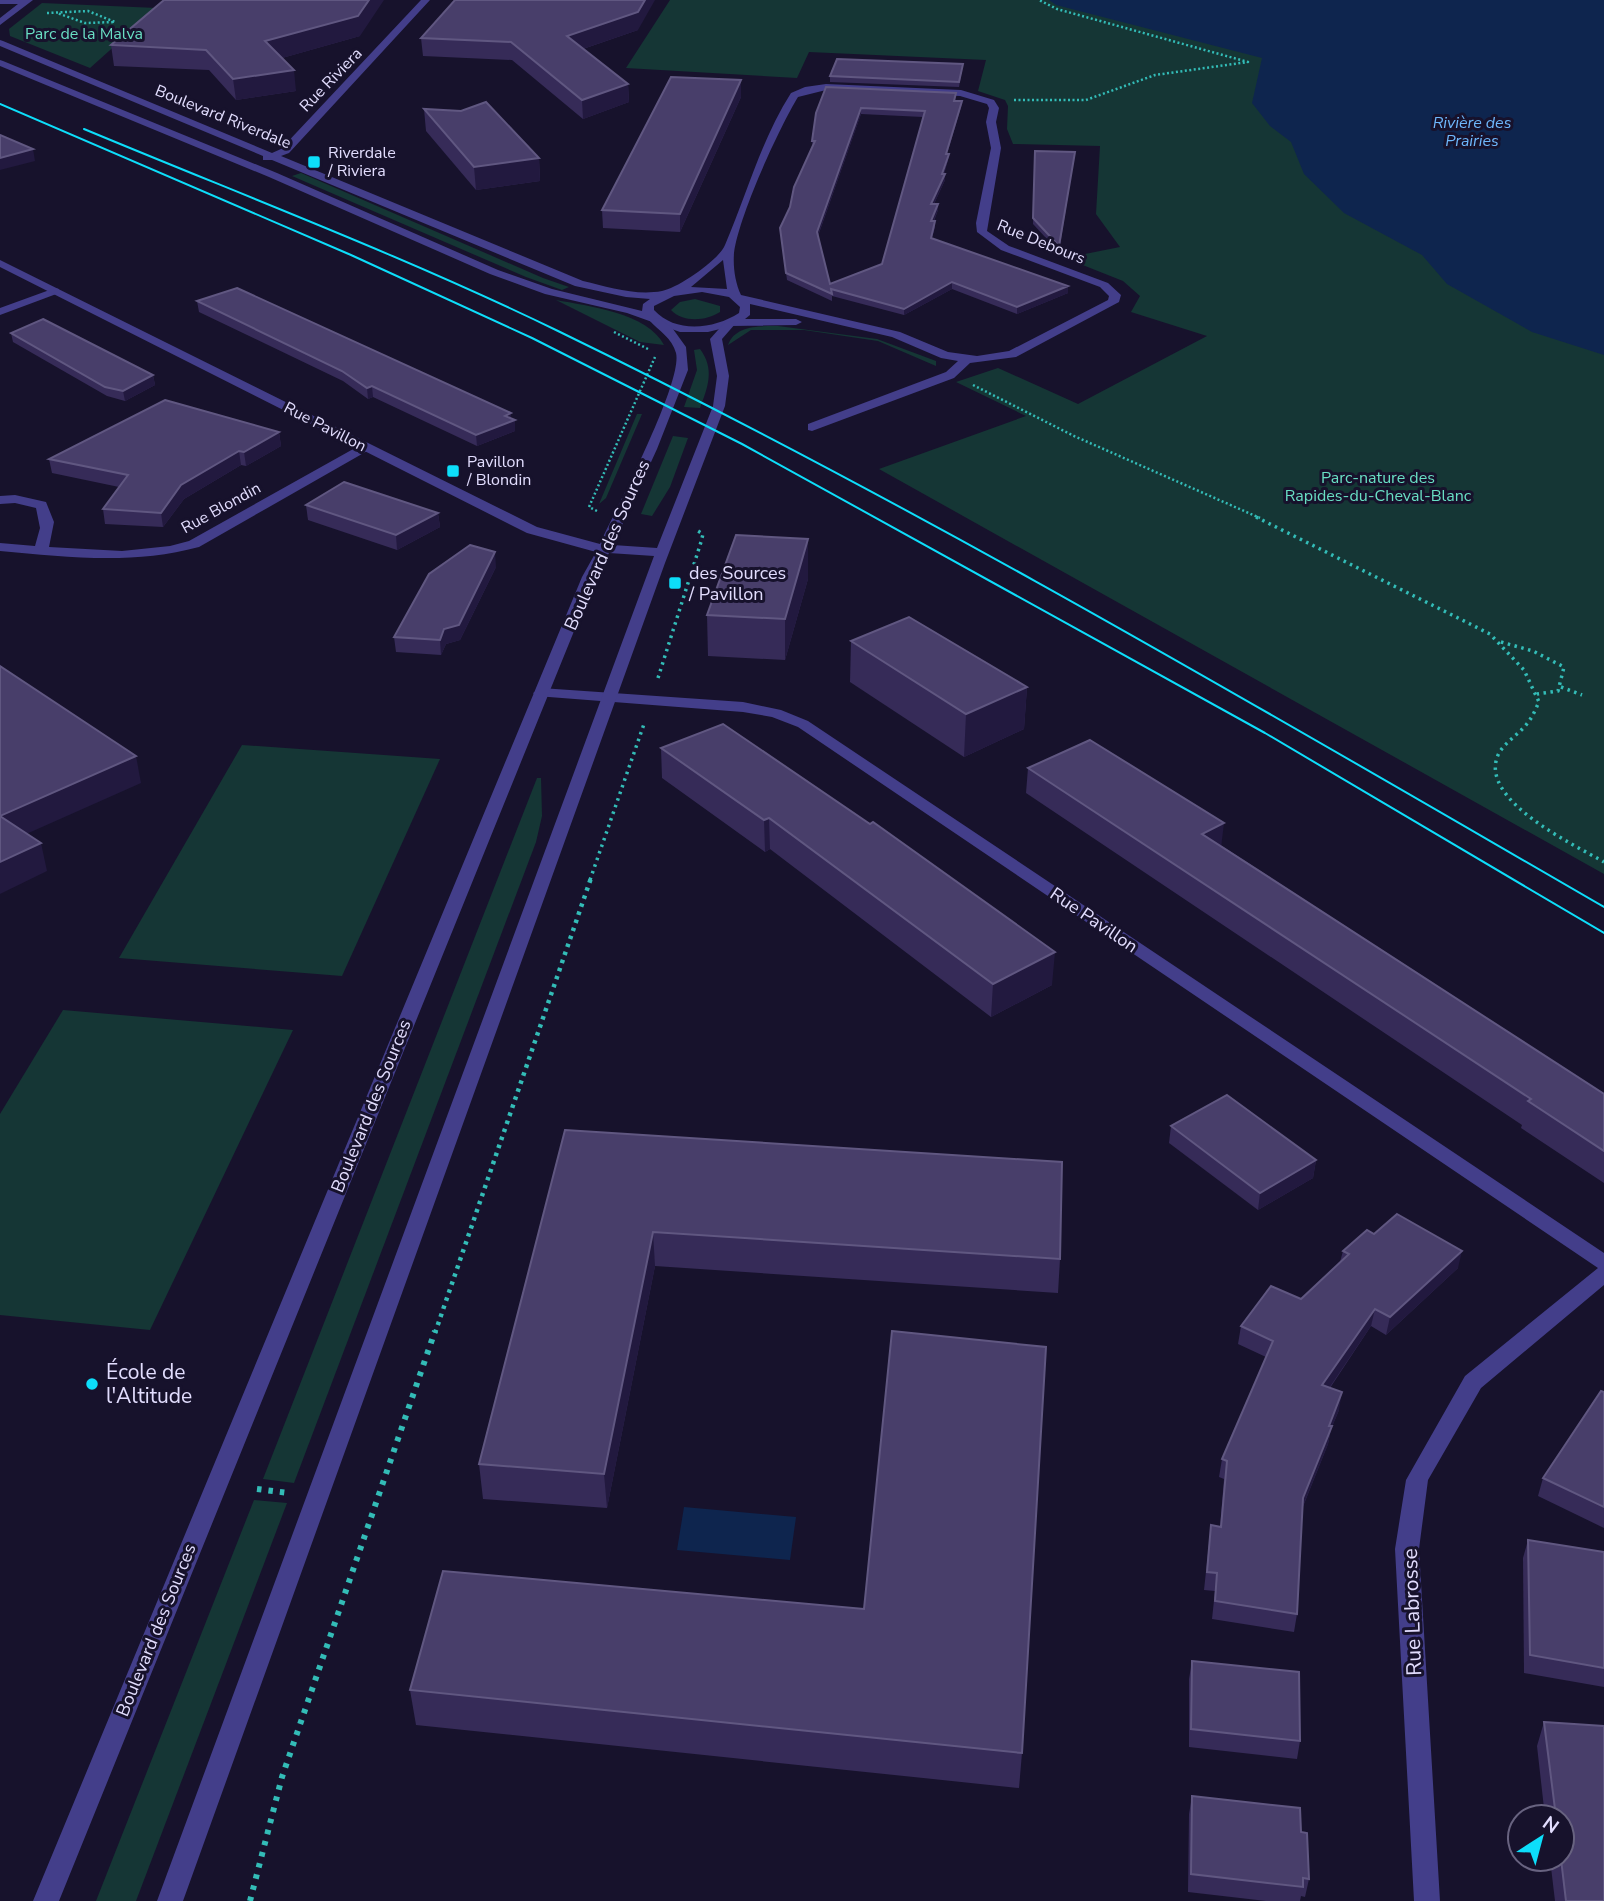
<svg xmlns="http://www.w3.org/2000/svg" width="1604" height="1901" font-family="'Nunito Sans',sans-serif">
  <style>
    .green { fill: #153635 }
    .water { fill: #0e254e }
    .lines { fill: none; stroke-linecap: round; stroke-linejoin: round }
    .path-far3 { stroke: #33bcb7; stroke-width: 2.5; stroke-dasharray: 2 2.5; stroke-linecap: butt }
    .path-far2 { stroke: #33bcb7; stroke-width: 3.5; stroke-dasharray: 2.5 4.5; stroke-linecap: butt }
    .path-far1 { stroke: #33bcb7; stroke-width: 4.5; stroke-dasharray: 3.5 5; stroke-linecap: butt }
    .path { stroke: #33bcb7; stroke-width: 6; stroke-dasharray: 4.5 7; stroke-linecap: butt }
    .minor { fill: #433e8a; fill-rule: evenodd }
    .tertiary { fill: #433e8a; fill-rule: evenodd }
    .tram { stroke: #0ddefa; stroke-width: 2 }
    .wall { fill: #362b58; fill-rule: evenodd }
    .shaded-wall { fill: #22193f }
    .building { fill: #483e6a; stroke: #605781; stroke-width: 2; fill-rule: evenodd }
    .poi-dot { fill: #0ddefa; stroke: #17122c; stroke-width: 2.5 }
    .labels { text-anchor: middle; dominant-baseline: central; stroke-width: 6; stroke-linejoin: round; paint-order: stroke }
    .far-park-label { font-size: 16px; fill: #69dfc4; stroke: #17122c }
    .far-street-label { font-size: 16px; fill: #e2ddfe; stroke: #17122c }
    .far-water-label { font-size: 16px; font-style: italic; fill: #6eb7fc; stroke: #17122c }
    .far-poi-label { font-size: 16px; fill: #e2ddfe; stroke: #17122c; text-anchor: start }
    .street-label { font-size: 18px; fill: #e2ddfe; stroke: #17122c }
    .poi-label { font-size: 18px; fill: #e2ddfe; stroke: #17122c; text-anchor: start }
    .near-poi-label { font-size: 21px; fill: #e2ddfe; stroke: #17122c; text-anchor: start }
    .near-street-label { font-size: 21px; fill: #e2ddfe; stroke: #17122c }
  </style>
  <rect width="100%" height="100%" fill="#17122c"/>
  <g class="green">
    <path d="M670,0H1246L1604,233V874L879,469L1026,416L956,382L998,368L1078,404L1207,336L1131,312L1140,296L1123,281L1065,258L1120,247L1096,214L1100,146L1013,144L1007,129L1008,106L1005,100L978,91L986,60L809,52L797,78L626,68Z"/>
    <path d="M42,3L157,8L90,68L10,36L9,29Z"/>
    <path d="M301,173L543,278L569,287L562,290L526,277L292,176Z"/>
    <path d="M695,299L720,306V312C706,321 683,323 671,310L680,302Z"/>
    <path d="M556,300C588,306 648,313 664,345L640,342Z"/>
    <path d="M778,326L877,339L936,361V366L878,341L804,330H751L728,345C735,325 760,326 778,326Z"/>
    <path d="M700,349C715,369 708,387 700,408L684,407L697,370L694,350Z"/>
    <path d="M637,414H642L606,498L599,504Z"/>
    <path d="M673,436L688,438L670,487L652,516L641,514Z"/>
    <path d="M242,745L440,759L342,976L119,958Z"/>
    <path d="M537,778H541L542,816L536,842L294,1483L263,1479Z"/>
    <path d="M63,1010L293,1030L150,1330L0,1315V1114Z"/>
    <path d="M254,1500L287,1503L136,1901H96Z"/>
  </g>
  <g class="water">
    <path d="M1049,0H1604V355L1532,332L1447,284L1422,255L1344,213L1304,174L1291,142L1270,126L1252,103L1262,58L1056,5Z"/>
    <path d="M684,1507L796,1517L790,1560L677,1550Z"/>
  </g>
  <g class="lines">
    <g class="path-far3">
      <path d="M47,13L88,11L115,22L85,23L57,13"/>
      <path d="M1014,100H1086L1155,75L1248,62L1057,9L1039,0"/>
      <path d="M614,332L650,350"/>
      <path d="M973,385L1074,436L1260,518"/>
      <path d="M597,511L589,507L655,357"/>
    </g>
    <g class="path-far2">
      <path d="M1256,517L1490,634L1524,670L1539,702C1536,708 1533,716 1529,721C1521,733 1506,741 1499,753C1475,799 1575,845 1604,862"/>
      <path d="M1501,642L1533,651L1564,667L1558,691L1537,694"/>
      <path d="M658,678L701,542L703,534L698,531"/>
      <path d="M1561,687L1582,695"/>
      <path d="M590,880L644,724"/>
    </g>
    <path class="path-far1" d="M435,1333L591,878"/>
    <g class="path">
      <path d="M257,1489L289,1493"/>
      <path d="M250,1901L282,1777L435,1331"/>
    </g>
    <g class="minor">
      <path d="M0,0H33L0,25V18L18,4H0Z"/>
      <path d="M421,0H430L289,153L281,156L583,281C608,287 636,296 662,291C678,288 719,260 725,245C747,194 761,140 791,93L805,87L826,84L961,90L994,100L999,108L996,122L1001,148L987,231L1009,246L1108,283L1121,295L1119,302L1016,357L970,363L954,378L812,431L808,430V424L946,372L958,361L941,358L892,337L750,304V315L745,319H796L802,322L796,325L732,326L708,332H680L627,313L545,294L490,274L269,177L0,66V60L3,61L277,173L498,270L552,289L642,311L643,304L650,299L626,297L575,286L272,160H263V156L0,46V40L3,41L272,153L281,149ZM826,90L960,96L987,104L989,108L986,122L991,148L976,223L977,232L1001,250L1100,287L1109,296L1108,300L1009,351L977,356L948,352L900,332L741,295C735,282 733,267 734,253C739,216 778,130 798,97ZM723,260L727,289L691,287ZM702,292L729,297L740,307L739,313C714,329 676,334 654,310V306L674,296Z"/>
      <path d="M55,288L59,289V293L0,315V308Z"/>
      <path d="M364,443L369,444V450L199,547C132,565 68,557 0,551V543L35,546L40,528L36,508L15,503L0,504V496L15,495L46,502L54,522L49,547L122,551L170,546L189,541Z"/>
      <path d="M541,688L743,702L781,710L808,721L1604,1253V1285L1481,1388L1428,1480L1419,1549L1440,1901H1414L1395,1549L1406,1480L1465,1376L1598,1268L798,727L772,717L743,712L536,696L533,693Z"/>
    </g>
    <path class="tertiary" d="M0,260L537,527L600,544L604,535C619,504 683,381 676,353C672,338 659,331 649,320L659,318L673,329L686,347L688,370L657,449L613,545L657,548L713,406L717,376L710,339L726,321L736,323L722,339L729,376L725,406L665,563L183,1901H157L654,556L609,553L596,577L59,1901H33L582,577L596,552L527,533L0,267Z"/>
    <g class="tram">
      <path d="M0,104L351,255L532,338L742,444L1265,733L1604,933"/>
      <path d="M84,129C242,195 404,256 558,331C916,505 1260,708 1604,907"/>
    </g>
  </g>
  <g class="wall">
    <path d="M638,30L583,49L628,84L629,102L583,119L512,60L423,56L421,38Z"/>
    <path d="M360,36L282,58L296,91L236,100L209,70L114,66L111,45Z"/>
    <path d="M963,64L959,87L830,82V76Z"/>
    <path d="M741,80V97L680,232L603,228L602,210Z"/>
    <path d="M826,87L962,101L961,107L947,154H949L948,160L944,174H945V180L934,204H938V210L934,221L935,227L932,238L1068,293L1017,314L952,289L904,315L832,296V301L787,280L780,228L790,207L813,147L812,141ZM861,114L923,117L882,264L830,284L818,236Z"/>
    <path d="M424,109L539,158L540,181L476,190L426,131Z"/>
    <path d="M1035,151L1074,158L1059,252L1033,224Z"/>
    <path d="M197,301L511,413V419L515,420V431L477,446L373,397L368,399L343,381L199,312Z"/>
    <path d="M11,333L153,375L155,385L125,401L107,396L13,342Z"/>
    <path d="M279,432L281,446L246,466L241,465L184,499L163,527L105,524L103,509L119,487L52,473L49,459Z"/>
    <path d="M306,505L438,513L440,527L397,550L308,520Z"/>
    <path d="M808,539V579L785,660L708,656L707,615Z"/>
    <path d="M496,567L460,640L446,644L441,655L396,652L394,637Z"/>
    <path d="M851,641L1027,687L1024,729L964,757L850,682Z"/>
    <path d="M661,748L1052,985L991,1017L770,849L765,852L662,778Z"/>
    <path d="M1028,768L1222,846L1604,1094V1183L1521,1128L1522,1125L1026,793Z"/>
    <path d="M1171,1126L1316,1160L1313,1178L1258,1210L1169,1143Z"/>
    <path d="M565,1130L1060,1259L1058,1293L655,1266L607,1508L483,1499L479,1464Z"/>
    <path d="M1374,1234L1458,1268L1386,1335L1371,1326L1330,1388L1339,1410L1331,1429L1328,1444L1302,1509L1297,1614L1294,1632L1212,1619L1215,1591L1204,1590L1211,1525L1220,1527L1224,1479L1219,1477L1222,1459L1266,1357L1238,1344L1241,1326L1301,1299L1340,1262L1343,1251Z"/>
    <path d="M1604,1392V1528L1538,1496L1543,1478Z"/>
    <path d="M1528,1540L1604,1552V1687L1524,1673L1523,1558Z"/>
    <path d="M1192,1661L1300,1741L1297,1759L1189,1747V1679Z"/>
    <path d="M410,1690L1022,1753L1019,1788L416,1725Z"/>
    <path d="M1544,1722L1604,1901H1555L1550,1859H1562V1817H1545L1537,1746Z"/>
    <path d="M1192,1796L1301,1832L1309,1879L1305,1897L1301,1896L1300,1901H1266L1188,1892L1189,1814Z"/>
  </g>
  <g class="shaded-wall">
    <path d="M369,0H384L360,36L268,62L265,41Z"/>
    <path d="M645,0H655L638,30L568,54L567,36Z"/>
    <path d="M294,70L296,91L236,100L233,79Z"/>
    <path d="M741,80V97L680,232V214Z"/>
    <path d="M628,84L629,102L583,119L582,100Z"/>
    <path d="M962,101L961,107L945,160L946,154Z"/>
    <path d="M861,108V114L817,238V232Z"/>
    <path d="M33,149L35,161L0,170V158Z"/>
    <path d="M949,154L948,160L942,180V174Z"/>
    <path d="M539,158L540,181L476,190L474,167Z"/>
    <path d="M945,174V180L931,210V204Z"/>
    <path d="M938,204V210L931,227V221Z"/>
    <path d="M952,282V289L904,315V309Z"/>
    <path d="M1068,286V293L1017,314V307Z"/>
    <path d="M153,375L155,385L125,401L123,391Z"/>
    <path d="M372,386L373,397L368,399L367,388Z"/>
    <path d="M511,413V421L515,420V431L477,446L476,435L505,416Z"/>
    <path d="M279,432L281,446L246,466L244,452Z"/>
    <path d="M239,451L241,465L184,499L163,527L161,513L181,485Z"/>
    <path d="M438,513L440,527L397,550L396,535Z"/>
    <path d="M808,539V579L785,660V619Z"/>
    <path d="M495,552L496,567L460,640L446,644L441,655L440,640L444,629Z"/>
    <path d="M1027,687L1024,729L964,757L966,714Z"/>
    <path d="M136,756L141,783L6,843L0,816Z"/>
    <path d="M769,818L770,849L765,852L764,820Z"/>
    <path d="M1224,823L1221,848L1202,834Z"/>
    <path d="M41,843L47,871L0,894V862Z"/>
    <path d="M1055,952L1052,985L991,1017L993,984Z"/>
    <path d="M1316,1160L1313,1178L1258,1210L1260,1193Z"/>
    <path d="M653,1232L655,1266L607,1508L604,1474Z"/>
    <path d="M1462,1251L1458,1268L1386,1335L1390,1317Z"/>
    <path d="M1375,1309L1371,1326L1319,1403L1322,1385Z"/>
    <path d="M1342,1392L1339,1410L1331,1429L1328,1444L1299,1516L1303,1498Z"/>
  </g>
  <g class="building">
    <path d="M164,0H369L358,16L265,41L294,70L233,79L206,50L111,45Z"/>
    <path d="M455,0H645L638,12L567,36L628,84L582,100L511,42L421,38Z"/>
    <path d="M837,59L963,64L959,82L830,76Z"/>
    <path d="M671,77L741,80L680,214L602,210Z"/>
    <path d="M826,87L956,93L954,101H962L946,154H949L942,174H945L931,204H938L931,221H935L931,238L1068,286L1017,307L952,282L904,309L831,289L832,294L786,273L780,228L790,207L794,187L815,141H812L816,113ZM861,108L925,111L882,264L830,284L817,232Z"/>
    <path d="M486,102L539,158L474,167L424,109L461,111Z"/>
    <path d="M0,135L33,149L0,158Z"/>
    <path d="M1035,151L1075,152L1059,246L1033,218Z"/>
    <path d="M237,288L511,413L505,416L515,420L476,435L372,386L367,388L342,371L197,301Z"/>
    <path d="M43,319L153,375L123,391L105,387L11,333Z"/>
    <path d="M165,400L279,432L244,452L239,451L181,485L161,513L103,509L128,475L49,459Z"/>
    <path d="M344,482L438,513L396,535L306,505Z"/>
    <path d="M736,535L808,539L785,619L707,615Z"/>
    <path d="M470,545L495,552L459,625L444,629L440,640L394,637L429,574Z"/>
    <path d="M909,617L1027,687L966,714L851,641Z"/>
    <path d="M0,666L136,756L0,816Z"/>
    <path d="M723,724L870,824L873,822L1055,952L993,984L769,818L764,820L661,748Z"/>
    <path d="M1090,740L1224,823L1202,834L1604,1094V1151L1528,1101L1531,1099L1028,768Z"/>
    <path d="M0,816L41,843L0,862Z"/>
    <path d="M1227,1095L1316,1160L1260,1193L1171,1126Z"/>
    <path d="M565,1130L1062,1162L1060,1259L653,1232L604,1474L479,1464Z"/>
    <path d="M1397,1214L1462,1251L1390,1317L1375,1309L1322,1385L1342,1392L1329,1426H1332L1303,1498L1297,1614L1215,1601L1217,1573L1207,1572L1211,1525L1221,1527L1227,1461L1222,1459L1273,1341L1241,1326L1271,1286L1301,1299L1349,1254L1343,1251L1367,1230L1374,1234Z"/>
    <path d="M892,1331L1046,1347L1022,1753L410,1690L443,1571L864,1609Z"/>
    <path d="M1601,1391L1604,1392V1507L1543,1478Z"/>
    <path d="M1528,1540L1604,1552V1668L1530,1655Z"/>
    <path d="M1192,1661L1299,1672L1300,1741L1191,1729Z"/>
    <path d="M1544,1722L1604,1726V1901H1566L1561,1859H1562V1817H1556Z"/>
    <path d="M1192,1796L1300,1808L1301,1832L1307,1833L1309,1879L1303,1878V1887L1191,1874Z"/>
  </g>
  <g class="poi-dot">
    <rect x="307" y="155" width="14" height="14" rx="3.5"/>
    <rect x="446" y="464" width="14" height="14" rx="3.5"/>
    <rect x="668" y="576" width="14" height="14" rx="3.5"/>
    <circle cx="92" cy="1384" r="7"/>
  </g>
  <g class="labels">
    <g class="far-park-label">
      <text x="84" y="34">Parc de la Malva</text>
      <text x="1378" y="478">Parc-nature des<tspan x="1378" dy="18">Rapides-du-Cheval-Blanc</tspan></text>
    </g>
    <g class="far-street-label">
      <text transform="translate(331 80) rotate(-46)">Rue Riviera</text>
      <text transform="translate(223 117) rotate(22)">Boulevard Riverdale</text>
      <text transform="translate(1041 242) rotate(22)">Rue Debours</text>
      <text transform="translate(325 427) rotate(27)">Rue Pavillon</text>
      <text transform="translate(221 508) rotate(-29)">Rue Blondin</text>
    </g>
    <g class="far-water-label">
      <text x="1472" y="123">Rivière des<tspan x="1472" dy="18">Prairies</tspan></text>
    </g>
    <g class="far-poi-label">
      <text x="328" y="153">Riverdale<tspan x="328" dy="18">/ Riviera</tspan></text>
      <text x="467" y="462">Pavillon<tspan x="467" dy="18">/ Blondin</tspan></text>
    </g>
    <g class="street-label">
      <text transform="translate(607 545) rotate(-66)">Boulevard des Sources</text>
      <text transform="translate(1094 920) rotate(34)">Rue Pavillon</text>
      <text transform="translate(371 1106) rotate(-68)">Boulevard des Sources</text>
      <text transform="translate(156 1630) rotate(-68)">Boulevard des Sources</text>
    </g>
    <g class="poi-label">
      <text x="689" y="573">des Sources<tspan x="689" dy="21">/ Pavillon</tspan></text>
    </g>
    <g class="near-poi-label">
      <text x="106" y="1372">École de<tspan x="106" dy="24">l'Altitude</tspan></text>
    </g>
    <g class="near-street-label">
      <text transform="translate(1412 1612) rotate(-92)">Rue Labrosse</text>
    </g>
  </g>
  <g transform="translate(1541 1838) rotate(36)"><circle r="33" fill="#17122c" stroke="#686380" stroke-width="2"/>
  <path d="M0-5L12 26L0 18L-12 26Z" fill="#0ddefa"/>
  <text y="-10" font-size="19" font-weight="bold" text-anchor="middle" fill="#e2ddfe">N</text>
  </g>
</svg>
